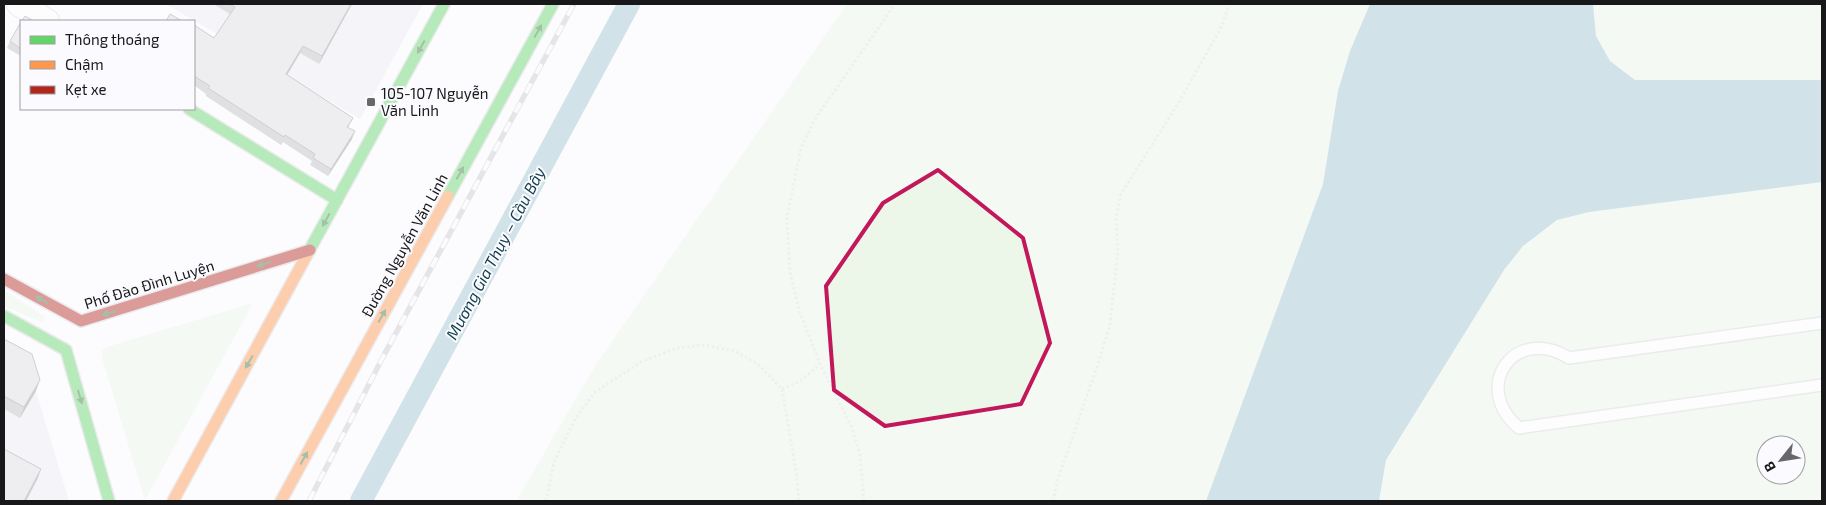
<svg xmlns="http://www.w3.org/2000/svg" width="1826" height="505" font-family="'Exo 2',sans-serif">
  <style>
    .built { fill: #edebf3 }
    .green { fill: #ecf7e9; fill-rule: evenodd }
    .water { fill: #a0c4d0 }
    .lines { fill: none; stroke-linecap: round; stroke-linejoin: round }
    .canal { stroke: #a0c4d0; stroke-width: 22 }
    .lane-casing { stroke: #d8d7da; stroke-width: 14 }
    .street-casing { stroke: #d8d7da; stroke-width: 26 }
    .fast-casing { stroke: #d8d7da; stroke-width: 14 }
    .slow-casing { stroke: #d8d7da; stroke-width: 14 }
    .jam-casing { stroke: #d8d7da; stroke-width: 14 }
    .path { stroke: #e1e1e2; stroke-width: 3; stroke-dasharray: 2.5 2.5; stroke-linecap: butt }
    .lane { stroke: #fffeff; stroke-width: 11 }
    .street { stroke: #fffeff; stroke-width: 24 }
    .fast { stroke: #63d668; stroke-width: 11 }
    .slow { stroke: #ff974d; stroke-width: 11 }
    .jam { stroke: #b3261e; stroke-width: 11 }
    .rail-casing { stroke: #cbcbcc; stroke-width: 5.5 }
    .rail { stroke: #fbfafe; stroke-width: 4; stroke-dasharray: 11; stroke-linecap: butt }
    .wall { fill: #bebec0 }
    .shaded-wall { fill: #9b9b9c }
    .building { fill: #dddddf; stroke: #9b9b9c }
    .oneway { fill: #3e7640 }
    .marked { fill: none; stroke: #c2185b; stroke-width: 4; stroke-linejoin: round }
    .poi-dot { fill: #686769; stroke: #fbfafe; stroke-width: 2 }
    .labels { text-anchor: middle; dominant-baseline: central; stroke-width: 4; stroke-linejoin: round; paint-order: stroke }
    .poi-label { font-size: 15px; fill: #181719; stroke: #fbfafe; text-anchor: start }
    .street-label { font-size: 15px; fill: #181719; stroke: #fbfafe }
    .water-label { font-size: 16px; font-style: italic; fill: #0e3e4a; stroke: #fbfafe }
  </style>
  <rect width="100%" height="100%" fill="#fcfbfd"/>
  <g class="built">
    <path d="M166,4H423L360,119Z"/>
    <path d="M4,352L28,365L69,501H4Z"/>
  </g>
  <g class="green">
    <path d="M847,4H1822V501H516L597,363ZM1766,445H1796V475H1766Z"/>
    <path d="M4,290L45,317L42,322L4,306Z"/>
    <path d="M250,304L252,305L145,500L102,358V351L107,347Z"/>
  </g>
  <path class="water" d="M1370,4H1593L1596,36L1610,61L1635,80H1822V182L1589,212L1557,220L1523,246L1504,270L1386,460L1379,501H1206L1323,184L1338,91L1350,51Z"/>
  <g class="lines">
    <path class="canal" d="M361,501L629,4"/>
    <defs>
      <path id="lane" d="M1822,323L1569,358C1515,324 1470,387 1519,428L1822,385"/>
      <path id="street" d="M19,4L47,21"/>
      <g id="fast">
        <path d="M189,109L337,200"/>
        <path d="M448,196L553,4"/>
        <path d="M309,251L444,4"/>
        <path d="M4,316L66,350L109,501"/>
      </g>
      <g id="slow">
        <path d="M173,501L309,251"/>
        <path d="M281,501L448,196"/>
      </g>
      <path id="jam" d="M4,279L81,321L310,250"/>
    </defs>
    <use href="#lane" class="lane-casing"/>
    <use href="#street" class="street-casing"/>
    <use href="#fast" class="fast-casing"/>
    <use href="#slow" class="slow-casing"/>
    <use href="#jam" class="jam-casing"/>
    <g class="path">
      <path d="M782,389L800,381L820,364"/>
      <path d="M546,501L554,462L575,419L595,392L641,362L677,348L704,345L735,351L759,365L782,389L796,471L799,501"/>
      <path d="M864,501L860,454L851,426L821,366L799,310L790,272L787,218L801,148L815,119L895,4"/>
      <path d="M1053,501L1058,479L1099,361L1110,324L1118,250L1116,217L1121,194L1179,102L1222,26L1229,4"/>
    </g>
    <use href="#lane" class="lane"/>
    <use href="#street" class="street"/>
    <use href="#fast" class="fast"/>
    <use href="#slow" class="slow"/>
    <use href="#jam" class="jam"/>
    <defs>
      <path id="rail" d="M309,501L384,355L574,4"/>
    </defs>
    <use href="#rail" class="rail-casing"/>
    <use href="#rail" class="rail"/>
  </g>
  <g class="wall">
    <path d="M213,4H352L319,64L300,53L287,75L353,118L348,128L352,139L328,176L310,165L312,161L283,142L281,145L206,96V94L194,85V25L214,38L230,14Z"/>
    <path d="M21,22V56L7,48L10,41Z"/>
    <path d="M4,339L36,391L20,418L4,409Z"/>
  </g>
  <g class="shaded-wall">
    <path d="M351,4H352L319,64L322,56Z"/>
    <path d="M303,46L300,53L283,82L286,74Z"/>
    <path d="M355,131L352,139L328,176L331,169Z"/>
    <path d="M40,380L36,391L20,418L24,407Z"/>
    <path d="M41,469L38,478L26,501H24Z"/>
  </g>
  <g class="building">
    <path d="M229,4H351L322,56L303,46L286,74L353,118L347,127L355,131L331,169L313,158L315,154L285,135L284,137L208,88L210,86L194,76V25L214,38L235,7Z"/>
    <path d="M170,14L182,21H166Z"/>
    <path d="M25,16L34,21H22Z"/>
    <path d="M21,22V49L10,41Z"/>
    <path d="M4,339L32,354L40,380L24,407L4,396Z"/>
    <path d="M4,449L41,469L24,501H4Z"/>
  </g>
  <defs><path id="oneway-solid" d="M-6-.8H1V-3.2L6.5 0L1 3.2V.8H-6Z" transform="scale(1.25)"/></defs>
  <g class="oneway">
    <use href="#oneway-solid" transform="translate(538 31) rotate(-61)"/>
    <use href="#oneway-solid" transform="translate(421 47) rotate(119)"/>
    <use href="#oneway-solid" transform="translate(460 173) rotate(-61)"/>
    <use href="#oneway-solid" transform="translate(326 220) rotate(119)"/>
    <use href="#oneway-solid" transform="translate(264 264) rotate(163)"/>
    <use href="#oneway-solid" transform="translate(42 300) rotate(-151)"/>
    <use href="#oneway-solid" transform="translate(109 313) rotate(164)"/>
    <use href="#oneway-solid" transform="translate(382 316) rotate(-61)"/>
    <use href="#oneway-solid" transform="translate(249 362) rotate(119)"/>
    <use href="#oneway-solid" transform="translate(80 397) rotate(74)"/>
    <use href="#oneway-solid" transform="translate(304 458) rotate(-61)"/>
  </g>
  <path d="M0 0H1826V505H0ZM938,170L1023,238L1050,343L1021,404L885,426L834,390L826,286L883,203Z" fill="#fcfbfd" fill-opacity=".55" fill-rule="evenodd"/>
  <path class="marked" d="M938,170L1023,238L1050,343L1021,404L885,426L834,390L826,286L883,203Z"/>
  <rect class="poi-dot" x="366" y="97" width="10" height="10" rx="2.5"/>
  <g class="labels">
    <g class="poi-label">
      <text x="381" y="93">105-107 Nguyễn<tspan x="381" dy="17">Văn Linh</tspan></text>
    </g>
    <g class="street-label">
      <text transform="translate(404 245) rotate(-61)">Đường Nguyễn Văn Linh</text>
      <text transform="translate(149 284) rotate(-17)">Phố Đào Đình Luyện</text>
    </g>
    <g class="water-label">
      <text transform="translate(495 253) rotate(-62)">Mương Gia Thụy – Cầu Bây</text>
    </g>
  </g>
  <rect width="1826" height="505" fill="none" stroke="#181719" stroke-width="10"/>
  <rect x="20" y="20" width="175" height="90" fill="#fbfafe" stroke="#a09fa2"/>
  <rect x="30" y="36" width="25" height="8" fill="#63d668" stroke="#a09fa2"/>
  <text x="65" y="45" font-size="15" fill="#181719">Thông thoáng</text>
  <rect x="30" y="61" width="25" height="8" fill="#ff974d" stroke="#a09fa2"/>
  <text x="65" y="70" font-size="15" fill="#181719">Chậm</text>
  <rect x="30" y="86" width="25" height="8" fill="#b3261e" stroke="#a09fa2"/>
  <text x="65" y="95" font-size="15" fill="#181719">Kẹt xe</text>
  <g transform="translate(1781 460) rotate(240)"><circle r="24" fill="#fbfafe" stroke="#a09fa2"/>
  <path d="M0-4L9 19L0 12L-9 19Z" fill="#686769"/>
  <text y="-8" font-size="14" font-weight="bold" text-anchor="middle" fill="#181719">B</text>
  </g>
</svg>
